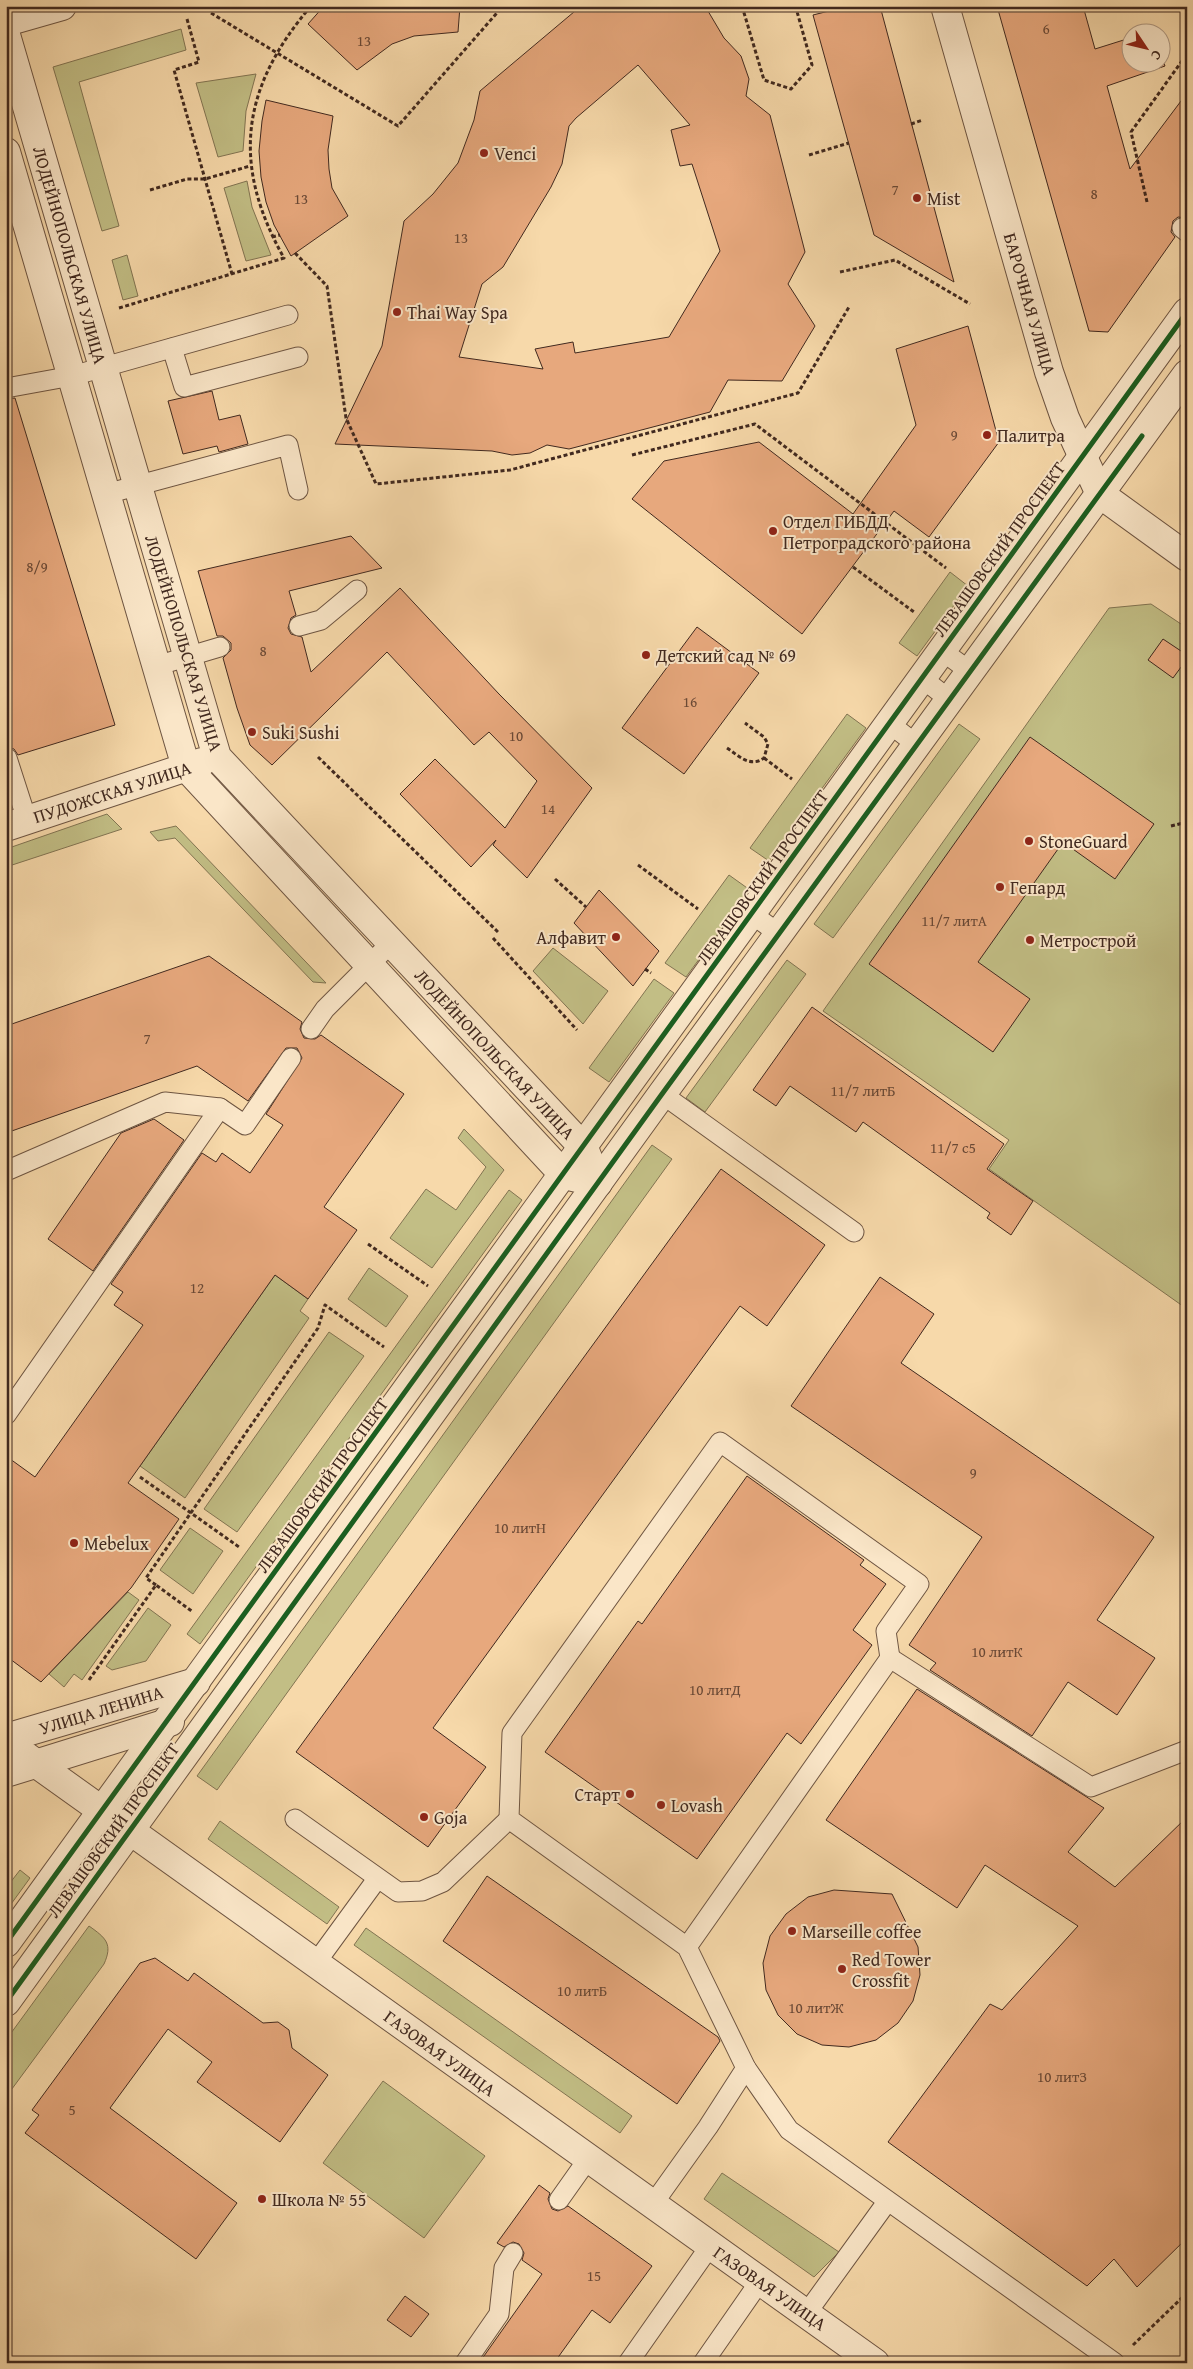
<svg xmlns="http://www.w3.org/2000/svg" width="1193" height="2369" font-family="'Gentium Book Plus',serif">
  <style>
    .green { fill: #c2be85; stroke: #827452 }
    .building { fill: #e7a87d; stroke: #41291f; fill-rule: evenodd }
    .lines { fill: none; stroke-linecap: round; stroke-linejoin: round }
    .service-casing { stroke: #6e5542; stroke-width: 21 }
    .minor-casing { stroke: #6e5542; stroke-width: 30 }
    .tertiary-casing { stroke: #6e5542; stroke-width: 30 }
    .path { stroke: #41291f; stroke-width: 3; stroke-dasharray: 4 2.5; stroke-linecap: butt }
    .service { stroke: #fae6c8; stroke-width: 19 }
    .minor { stroke: #fae6c8; stroke-width: 28 }
    .tertiary { stroke: #fae6c8; stroke-width: 28 }
    .cycleway-casing { stroke: #fae6c8; stroke-width: 8 }
    .cycleway { stroke: #1b5e20; stroke-width: 5 }
    .poi-dot { fill: #8f2418; stroke: #fae6c8; stroke-width: 2 }
    .labels { text-anchor: middle; dominant-baseline: central; stroke-width: 4; stroke-linejoin: round; paint-order: stroke }
    .number-label { font-size: 15px; fill: #6a4936 }
    .poi-label { font-size: 18px; fill: #41291f; stroke: #fae6c8; text-anchor: start }
    .street-label { font-size: 18px; fill: #41291f; stroke: #fae6c8 }
  </style>
  <rect width="100%" height="100%" fill="#f7d9aa"/>
  <filter id="stains"><feTurbulence type="fractalNoise" baseFrequency=".004" numOctaves="4"/><feColorMatrix values="0 0 0 0 .2 0 0 0 0 .09 0 0 0 0 .02 0 0 0 .5 -.17"/></filter>
  <radialGradient id="worn" r=".72"><stop offset=".6" stop-color="#630" stop-opacity="0"/><stop offset="1" stop-color="#630" stop-opacity=".3"/></radialGradient>
  <g class="green">
    <path d="M181,29L186,50L79,82L119,226L102,231L53,67Z"/>
    <path d="M256,74L246,111L243,151L218,157L196,83Z"/>
    <path d="M247,181L252,207L271,255L246,261L224,188Z"/>
    <path d="M127,255L138,296L123,300L112,260Z"/>
    <path d="M950,572L968,586L917,656L899,643Z"/>
    <path d="M1151,604L1187,628V851L1182,859L1187,868V1309L989,1169L1009,1140L823,1011L1109,608Z"/>
    <path d="M847,714L866,728L769,861L750,848Z"/>
    <path d="M959,724L980,739L833,938L814,924Z"/>
    <path d="M107,814L122,829L6,867V849Z"/>
    <path d="M176,826L326,983L313,982L175,838L158,841L150,832Z"/>
    <path d="M729,875L750,890L686,977L665,963Z"/>
    <path d="M553,948L608,991L583,1024L533,971Z"/>
    <path d="M787,960L806,974L705,1112L686,1098Z"/>
    <path d="M654,979L674,993L609,1082L589,1068Z"/>
    <path d="M464,1129L504,1170L432,1268L390,1238L426,1189L456,1210L486,1167L458,1138Z"/>
    <path d="M652,1145L672,1159L217,1790L197,1776Z"/>
    <path d="M509,1190L522,1200L200,1644L187,1634Z"/>
    <path d="M369,1268L408,1296L386,1327L348,1299Z"/>
    <path d="M275,1275L308,1299L300,1311L309,1318L185,1498L140,1466Z"/>
    <path d="M329,1332L364,1356L237,1532L204,1509Z"/>
    <path d="M190,1528L223,1551L193,1594L160,1570Z"/>
    <path d="M128,1592L139,1600L82,1680L74,1674L64,1687L49,1674Z"/>
    <path d="M148,1608L171,1625L146,1661L112,1670L106,1666Z"/>
    <path d="M220,1821L339,1907L327,1924L208,1839Z"/>
    <path d="M20,1870L30,1878L6,1911V1888Z"/>
    <path d="M89,1926C106,1938 113,1944 104,1964L6,2097V2040Z"/>
    <path d="M366,1928L632,2116L620,2133L354,1945Z"/>
    <path d="M383,2081L485,2156L424,2238L323,2163Z"/>
    <path d="M722,2173L839,2252L814,2277L704,2199Z"/>
  </g>
  <g class="building">
    <path d="M324,6H460L458,32L414,36L392,44L357,70L308,24Z"/>
    <path d="M581,6H705L724,38L741,56L749,79L746,96L770,115L805,252L788,284L815,326L782,381L728,380L710,412L569,449L547,445L530,453L512,455L492,451L335,444L382,346L404,221L433,194L458,163L474,120L480,91ZM638,65L690,125L671,130L680,166L692,164L720,251L669,337L575,353L573,342L535,349L543,369L459,357L482,284L503,267L551,187L562,164L569,126L576,118Z"/>
    <path d="M849,6H880L954,282L874,235L813,15Z"/>
    <path d="M997,6H1083L1095,49L1130,38V62H1160V53L1165,66L1107,86L1130,169L1187,93V218L1178,217L1173,221L1171,232L1175,237L1108,332L1089,331Z"/>
    <path d="M266,100L333,116L328,150L329,169L332,188L348,216L291,256L274,225L266,202L261,177L259,151L262,121Z"/>
    <path d="M968,326L999,442L929,537L894,511L802,634L632,499L664,461L759,442L853,514L916,425L896,349Z"/>
    <path d="M212,391L219,420L240,415L248,444L219,452L217,446L183,454L168,401Z"/>
    <path d="M15,398L115,725L18,755L14,749L6,747V399Z"/>
    <path d="M351,536L382,568L289,591L296,615L291,618L288,628L291,634L302,637L311,672L400,588L499,694L592,788L527,878L493,845L496,840L471,867L400,794L435,759L505,828L537,781L489,732L474,745L387,652L272,765L250,745L237,708L223,658L231,650V643L223,636H217L198,571Z"/>
    <path d="M697,627L759,673L684,774L622,728Z"/>
    <path d="M1163,639L1187,655V659L1173,678L1148,660Z"/>
    <path d="M1030,737L1154,824L1115,879L1063,842L978,962L1030,999L993,1052L869,964Z"/>
    <path d="M599,890L659,951L633,986L574,923Z"/>
    <path d="M209,956L302,1022L300,1029L304,1038L315,1039L321,1035L404,1094L324,1207L357,1230L308,1299L275,1275L128,1483L179,1519L131,1588L41,1682L6,1656V1456L35,1477L143,1325L114,1305L123,1292L111,1284L202,1153L216,1162L222,1153L250,1173L283,1125L266,1114L302,1058L297,1048H286L248,1101L197,1066L6,1133V1026Z"/>
    <path d="M812,1007L1004,1144L987,1169L1033,1201L1011,1235L987,1218L990,1213L863,1122L856,1132L790,1086L776,1106L753,1090Z"/>
    <path d="M154,1119L184,1140L93,1271L48,1239L121,1133Z"/>
    <path d="M721,1169L825,1245L767,1326L740,1306L433,1728L486,1767L428,1847L296,1752Z"/>
    <path d="M880,1277L934,1314L901,1363L1154,1537L1097,1620L1155,1658L1117,1715L1068,1682L1032,1736L930,1670L936,1663L909,1645L982,1537L791,1406Z"/>
    <path d="M747,1476L864,1560L860,1565L886,1584L853,1630L872,1645L801,1744L787,1733L697,1859L545,1752L638,1621L642,1624Z"/>
    <path d="M917,1689L1104,1808L1068,1852L1115,1887L1187,1817V2238L1137,2287L1114,2259L1087,2286L888,2142L990,2004L1002,2010L1078,1926L985,1865L957,1908L826,1820Z"/>
    <path d="M487,1876L718,2037L720,2041L677,2104L443,1941Z"/>
    <path d="M834,1890L892,1894L918,1947L920,1975L913,2001L898,2023L876,2040L849,2047L822,2045L797,2034L778,2015L766,1990L763,1963L770,1936L786,1914L808,1897Z"/>
    <path d="M155,1958L188,1981L194,1973L263,2023L278,2022L289,2030L292,2048L328,2075L280,2142L197,2082L212,2062L168,2029L110,2108L237,2203L196,2259L25,2133L39,2115L32,2110L140,1963Z"/>
    <path d="M539,2185L550,2193L548,2199L552,2209L558,2211L568,2206L652,2266L610,2323L592,2310L554,2363H479L542,2274L522,2260L524,2253L519,2244L513,2242L504,2247L497,2243Z"/>
    <path d="M405,2296L429,2314L411,2337L387,2320Z"/>
  </g>
  <g class="lines">
    <defs>
      <g id="service">
        <path d="M1182,228L1187,232"/>
        <path d="M172,348L184,387L298,357"/>
        <path d="M6,388L72,376L288,315"/>
        <path d="M106,494L288,445L298,490"/>
        <path d="M299,626L321,620L357,590"/>
        <path d="M942,651L971,672"/>
        <path d="M156,666L220,647"/>
        <path d="M923,679L950,700"/>
        <path d="M890,724L917,745"/>
        <path d="M7,758L27,820"/>
        <path d="M752,914L779,934"/>
        <path d="M311,1029L325,1009L391,943"/>
        <path d="M662,1094L854,1232"/>
        <path d="M6,1171L165,1102L220,1108L245,1125L291,1058"/>
        <path d="M6,1415L220,1108"/>
        <path d="M890,1658L1091,1787L1187,1750"/>
        <path d="M295,1819L398,1892L422,1891L443,1882L509,1819"/>
        <path d="M687,1947L890,1658L886,1631L919,1584L720,1442L512,1733L509,1819L687,1947L746,2068L789,2130L1115,2363"/>
        <path d="M315,1964L377,1879"/>
        <path d="M559,2200L588,2159"/>
        <path d="M653,2204L708,2127L746,2068"/>
        <path d="M806,2314L887,2202"/>
        <path d="M465,2363L499,2314L504,2268L513,2253"/>
        <path d="M628,2363L710,2246"/>
        <path d="M703,2363L760,2281"/>
      </g>
      <g id="minor">
        <path d="M945,6L1049,372L1065,418L1100,494L1187,557"/>
        <path d="M6,22L62,6"/>
        <path d="M6,35L217,757L584,1148L598,1183"/>
        <path d="M6,152L186,767L564,1175L585,1180"/>
        <path d="M6,827L202,762"/>
        <path d="M6,1742L875,2363"/>
      </g>
      <g id="tertiary">
        <path d="M6,1738L196,1682"/>
        <path d="M6,1773L170,1722"/>
        <path d="M6,1943L1187,312"/>
        <path d="M6,2002L662,1094L1187,374"/>
      </g>
    </defs>
    <use href="#service" class="service-casing"/>
    <use href="#minor" class="minor-casing"/>
    <use href="#tertiary" class="tertiary-casing"/>
    <g class="path">
      <path d="M742,6L764,80L791,89L812,65L796,8L803,6"/>
      <path d="M211,13L398,126L503,6"/>
      <path d="M187,19L199,62L174,70L232,274"/>
      <path d="M911,124L923,120"/>
      <path d="M809,155L849,143"/>
      <path d="M150,190L187,179H205L250,166"/>
      <path d="M1147,202L1131,132L1187,54"/>
      <path d="M272,237L280,235"/>
      <path d="M295,253L327,286L346,418L376,484L510,470L798,393L849,307"/>
      <path d="M840,272L895,260L970,304"/>
      <path d="M119,308L284,258C231,164 241,88 311,6"/>
      <path d="M632,455L755,424L946,568"/>
      <path d="M853,567L914,612"/>
      <path d="M727,748C739,756 750,768 764,758L768,744L764,737L745,723"/>
      <path d="M318,757L499,933"/>
      <path d="M764,758L792,779"/>
      <path d="M1171,826L1187,822"/>
      <path d="M638,865L698,909"/>
      <path d="M555,879L586,907"/>
      <path d="M493,938L577,1030"/>
      <path d="M645,969L651,973"/>
      <path d="M368,1244L428,1286"/>
      <path d="M140,1477L239,1547"/>
      <path d="M156,1585L146,1578L318,1328L325,1305L384,1347"/>
      <path d="M89,1680L156,1585L193,1612"/>
      <path d="M1133,2345L1187,2293"/>
    </g>
    <use href="#service" class="service"/>
    <use href="#minor" class="minor"/>
    <use href="#tertiary" class="tertiary"/>
    <defs>
      <g id="cycleway">
        <path d="M6,1943L1187,312"/>
        <path d="M6,2002L662,1094L1142,436"/>
      </g>
    </defs>
    <use href="#cycleway" class="cycleway-casing"/>
    <use href="#cycleway" class="cycleway"/>
  </g>
  <g class="poi-dot">
    <circle cx="484" cy="153" r="5"/>
    <circle cx="917" cy="198" r="5"/>
    <circle cx="397" cy="312" r="5"/>
    <circle cx="987" cy="435" r="5"/>
    <circle cx="773" cy="531" r="5"/>
    <circle cx="646" cy="655" r="5"/>
    <circle cx="252" cy="732" r="5"/>
    <circle cx="1029" cy="841" r="5"/>
    <circle cx="1000" cy="887" r="5"/>
    <circle cx="616" cy="937" r="5"/>
    <circle cx="1030" cy="940" r="5"/>
    <circle cx="74" cy="1543" r="5"/>
    <circle cx="630" cy="1794" r="5"/>
    <circle cx="661" cy="1805" r="5"/>
    <circle cx="424" cy="1817" r="5"/>
    <circle cx="792" cy="1931" r="5"/>
    <circle cx="842" cy="1969" r="5"/>
    <circle cx="262" cy="2199" r="5"/>
  </g>
  <g class="labels">
    <g class="number-label">
      <text x="1046" y="28">6</text>
      <text x="364" y="40">13</text>
      <text x="895" y="189">7</text>
      <text x="1094" y="193">8</text>
      <text x="301" y="198">13</text>
      <text x="461" y="237">13</text>
      <text x="954" y="434">9</text>
      <text x="37" y="566">8/9</text>
      <text x="263" y="650">8</text>
      <text x="690" y="701">16</text>
      <text x="516" y="735">10</text>
      <text x="548" y="808">14</text>
      <text x="954" y="920">11/7 литА</text>
      <text x="147" y="1038">7</text>
      <text x="863" y="1090">11/7 литБ</text>
      <text x="953" y="1147">11/7 с5</text>
      <text x="197" y="1287">12</text>
      <text x="973" y="1472">9</text>
      <text x="520" y="1527">10 литН</text>
      <text x="997" y="1651">10 литК</text>
      <text x="715" y="1689">10 литД</text>
      <text x="582" y="1990">10 литБ</text>
      <text x="816" y="2007">10 литЖ</text>
      <text x="1062" y="2076">10 литЗ</text>
      <text x="72" y="2109">5</text>
      <text x="594" y="2275">15</text>
    </g>
    <g class="poi-label">
      <text x="494" y="153">Venci</text>
      <text x="927" y="198">Mist</text>
      <text x="407" y="312">Thai Way Spa</text>
      <text x="997" y="435">Палитра</text>
      <text x="783" y="521">Отдел ГИБДД<tspan x="783" dy="21">Петроградского района</tspan></text>
      <text x="656" y="655">Детский сад № 69</text>
      <text x="262" y="732">Suki Sushi</text>
      <text x="1039" y="841">StoneGuard</text>
      <text x="1010" y="887">Гепард</text>
      <text x="606" y="937" text-anchor="end">Алфавит</text>
      <text x="1040" y="940">Метрострой</text>
      <text x="84" y="1543">Mebelux</text>
      <text x="620" y="1794" text-anchor="end">Старт</text>
      <text x="671" y="1805">Lovash</text>
      <text x="434" y="1817">Goja</text>
      <text x="802" y="1931">Marseille coffee</text>
      <text x="852" y="1959">Red Tower<tspan x="852" dy="21">Crossfit</tspan></text>
      <text x="272" y="2199">Школа № 55</text>
    </g>
    <g class="street-label">
      <text transform="translate(70 255) rotate(74)">ЛОДЕЙНОПОЛЬСКАЯ УЛИЦА</text>
      <text transform="translate(1030 304) rotate(74)">БАРОЧНАЯ УЛИЦА</text>
      <text transform="translate(999 549) rotate(-54)">ЛЕВАШОВСКИЙ ПРОСПЕКТ</text>
      <text transform="translate(184 643) rotate(73)">ЛОДЕЙНОПОЛЬСКАЯ УЛИЦА</text>
      <text transform="translate(112 792) rotate(-18)">ПУДОЖСКАЯ УЛИЦА</text>
      <text transform="translate(762 877) rotate(-54)">ЛЕВАШОВСКИЙ ПРОСПЕКТ</text>
      <text transform="translate(495 1054) rotate(47)">ЛОДЕЙНОПОЛЬСКАЯ УЛИЦА</text>
      <text transform="translate(322 1485) rotate(-54)">ЛЕВАШОВСКИЙ ПРОСПЕКТ</text>
      <text transform="translate(101 1710) rotate(-17)">УЛИЦА ЛЕНИНА</text>
      <text transform="translate(113 1830) rotate(-54)">ЛЕВАШОВСКИЙ ПРОСПЕКТ</text>
      <text transform="translate(440 2053) rotate(36)">ГАЗОВАЯ УЛИЦА</text>
      <text transform="translate(770 2288) rotate(35)">ГАЗОВАЯ УЛИЦА</text>
    </g>
  </g>
  <rect width="1193" height="2369" fill="none" stroke="#f7d9aa" stroke-width="25"/>
  <rect x="8" y="8" width="1178" height="2354" fill="none" stroke="#41291f" stroke-width="2.5"/>
  <rect x="12" y="12" width="1168" height="2344" fill="none" stroke="#41291f"/>
  <g transform="translate(1146 48) rotate(125)"><circle r="24" fill="#fae6c8" stroke="#b09a84"/>
  <path d="M0-4L9 19L0 12L-9 19Z" fill="#8f2418"/>
  <text y="-8" font-size="14" font-weight="bold" text-anchor="middle" fill="#41291f">С</text>
  </g>
  <rect width="100%" height="100%" filter="url(#stains)"/>
  <rect width="100%" height="100%" fill="url(#worn)"/>
</svg>
